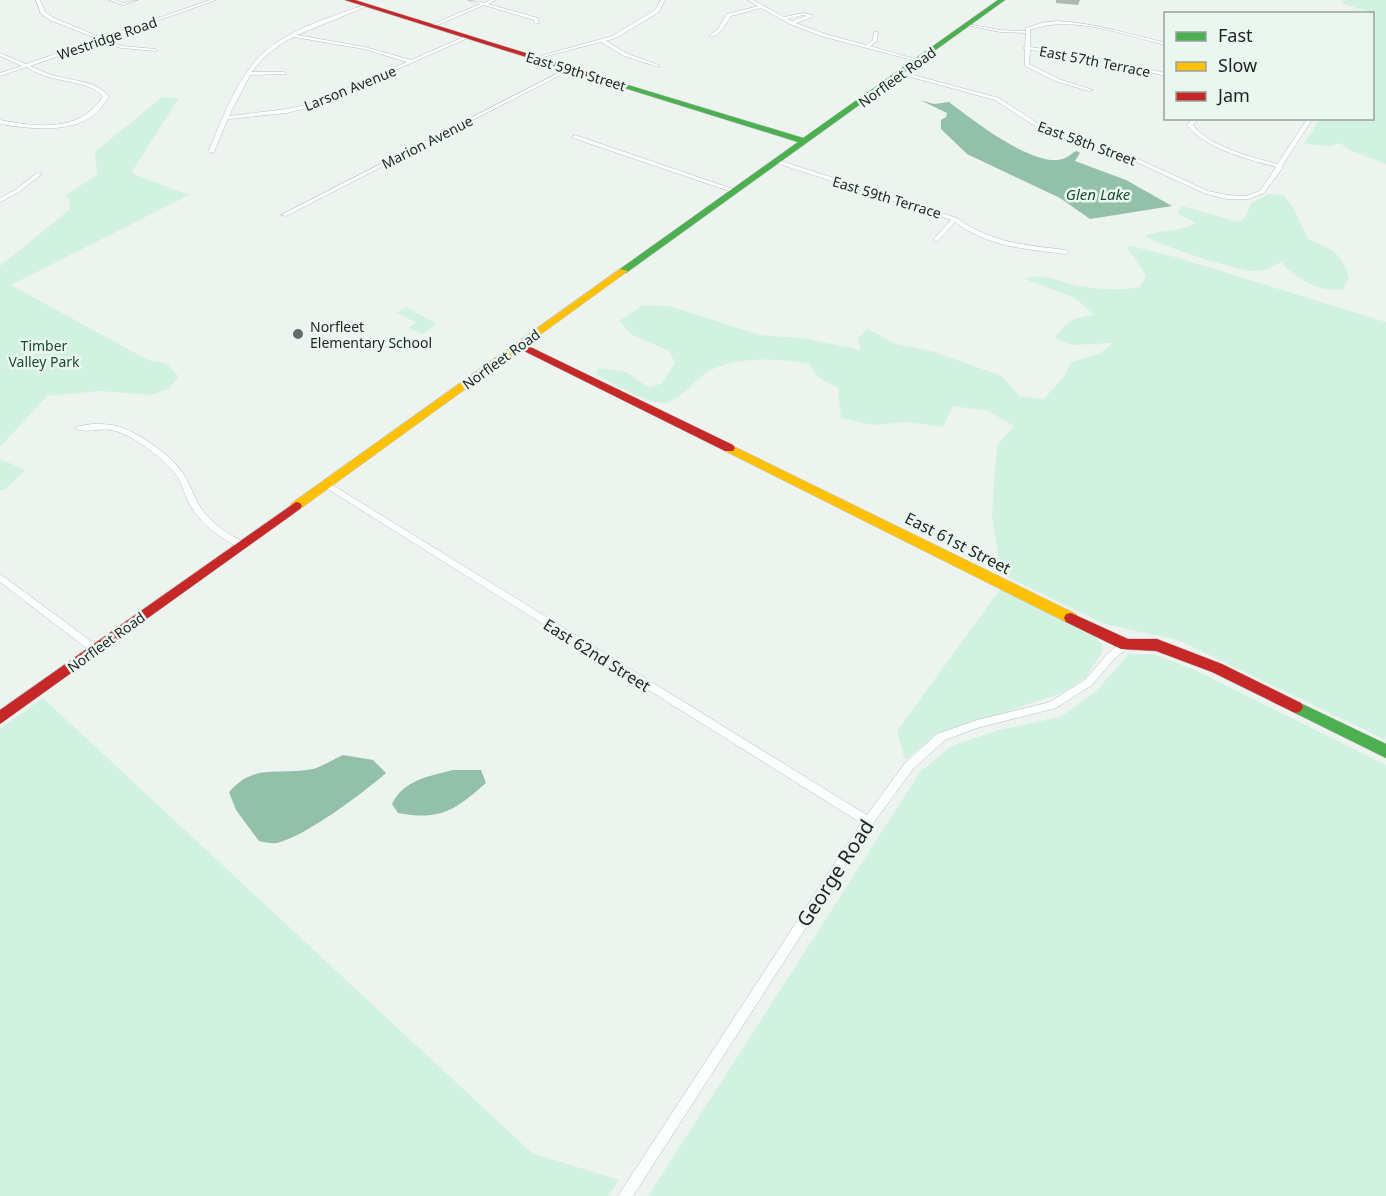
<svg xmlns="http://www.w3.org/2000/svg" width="1386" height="1196" font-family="'Noto Sans',sans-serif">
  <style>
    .green { fill: #d1f2e0 }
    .water { fill: #93c0a9 }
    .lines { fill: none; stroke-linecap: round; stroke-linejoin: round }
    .street-casing { stroke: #babfbc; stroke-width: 1 }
    .fast-casing { stroke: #babfbc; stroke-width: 1 }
    .slow-casing { stroke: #babfbc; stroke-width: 1 }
    .jam-casing { stroke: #babfbc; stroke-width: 1 }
    .street { fill: #fcfdfd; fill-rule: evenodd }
    .fast { fill: #4caf50; fill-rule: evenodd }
    .slow { fill: #ffc107; fill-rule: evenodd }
    .jam { fill: #c62828; fill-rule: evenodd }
    .wall { fill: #acb8b1 }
    .poi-dot { fill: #666c69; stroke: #eaf7f0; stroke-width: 2 }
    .labels { text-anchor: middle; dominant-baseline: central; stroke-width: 5; stroke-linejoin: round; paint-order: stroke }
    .far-street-label { font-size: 14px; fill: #1e2320; stroke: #eaf7f0 }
    .far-poi-label { font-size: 14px; fill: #1e2320; stroke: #eaf7f0; text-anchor: start }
    .far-park-label { font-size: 14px; fill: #1a4a35; stroke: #eaf7f0 }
    .far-water-label { font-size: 15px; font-style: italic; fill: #1a4a34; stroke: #eaf7f0 }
    .street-label { font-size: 16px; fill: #1e2320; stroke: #eaf7f0 }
    .near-street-label { font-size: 20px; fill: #1e2320; stroke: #eaf7f0 }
  </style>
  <rect width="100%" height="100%" fill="#edf4f0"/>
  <g class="green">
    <path d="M1340,0H1386V164L1349,150L1340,143L1330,146L1304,144L1320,119L1372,118V21L1376,14L1344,4Z"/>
    <path d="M162,97L179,98L131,173L189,195L11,285L148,360L166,363L179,377L168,389L151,395L100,391L47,396L0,447V266L70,209L69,198L64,197L97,174L95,152Z"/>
    <path d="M1269,194L1284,195L1294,209L1308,239C1332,249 1341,252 1349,278L1343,289C1320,293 1295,279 1281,262C1272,267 1266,271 1255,271C1235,271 1163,246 1144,236C1162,229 1180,232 1196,223L1177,213L1182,206L1238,222L1245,218L1251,203Z"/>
    <path d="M1131,246L1179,258L1386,322V740L1178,640L1104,624L1001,574L992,515L994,484L997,445L1014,426L988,411L953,406L943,427L909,422L873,425L841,418L838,388L819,378L809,364C778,358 738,356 709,371C694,379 682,401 664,403C646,404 611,382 595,374L599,368L626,372L648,387L661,384L675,363L669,351L632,335L619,321L643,305L669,306L760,335L802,338L861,350L858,338L868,329L896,344L935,352L1002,376L1019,396L1044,399L1065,375L1071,362L1099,354L1113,343L1072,345L1055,338C1068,319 1074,318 1094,315L1075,298L1025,279C1043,272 1056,281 1074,285C1094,289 1121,291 1140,287L1146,275L1127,248Z"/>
    <path d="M406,307L437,324L423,334L409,328L416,322L396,313Z"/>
    <path d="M0,459L26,470L4,490H0Z"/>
    <path d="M1001,588L1094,636L1102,645L1103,651L1086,677L1065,692L936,735L905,760L897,731Z"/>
    <path d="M1129,654H1154L1195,670L1386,765V1196H648L920,772L951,746L999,730L1060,717L1096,691Z"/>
    <path d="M43,698L532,1153L619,1180L608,1196H0V729Z"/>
  </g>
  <g class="water">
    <path d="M920,100L934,104L949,102C970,118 1037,171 1065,158C1070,156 1072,152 1077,151L1080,153L1075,161L1126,180L1172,206L1090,219L1060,198L967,154L941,129V120L946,117L947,113Z"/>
    <path d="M343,755L373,760L386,773C363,793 306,836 277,843C272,844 264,842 259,841L236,810L229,792C255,762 280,776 313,769C323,766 334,759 343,755Z"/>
    <path d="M453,770H481L486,783C455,810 441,821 398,813L392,804C403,780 430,776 453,770Z"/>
  </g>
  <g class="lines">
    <defs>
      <g id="street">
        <path d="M36,0H40L45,12L54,18L102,38L210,0H216L106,39L122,46L156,49L158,51L121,48L102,41L30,66C38,69 45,73 52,75C70,81 98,80 109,97C106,101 103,105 100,109C78,135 30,129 0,124V120C38,127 78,133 103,97C94,83 64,82 49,77C41,75 33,71 26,67L0,76V73L22,66L0,56V53L26,64L98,39L50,20L41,14Z"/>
        <path d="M109,0H115L123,3L138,0L123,5Z"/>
        <path d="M468,0L484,3L490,0H496L488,4L538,18L539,23L535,24L534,20L484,5L433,27L429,26L480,4Z"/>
        <path d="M661,0H665L659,12L616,38L606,41L628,54L659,65V67L624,56L601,42L535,59L533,58L612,36L655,10Z"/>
        <path d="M748,0H753L784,17L803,13L813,15V17L796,23L825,34L866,45L873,40L874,32H878L877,41L870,46L922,61L920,62L821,36L790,24L761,8L731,16C725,25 721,35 710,37V35L718,29L727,14L758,6ZM803,15L806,16L792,21L787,19Z"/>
        <path d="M364,5L368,6L297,35L365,47L411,60L466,36L470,37L314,106L287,113L228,119L214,152L209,153L208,152C222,121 234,84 258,58C285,30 328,18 364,5ZM294,37L364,49L407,62L310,104L287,109L229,116L250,75L286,74V73L284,72H252C263,57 278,44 294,37Z"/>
        <path d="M1057,21C1095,23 1129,34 1166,43V45C1124,35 1071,14 1030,30V47L1079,54L1166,73V76L1079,56L1030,50L1029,64L1059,79L1093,90L1089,91L1055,81L1025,66V49L1023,48L1025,47L1026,33L1000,32L966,25L968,24L1000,30L1026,31V28L1041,23Z"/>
        <path d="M568,68L572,69L286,216L281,215Z"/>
        <path d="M902,72L999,98L1045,128L1125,153L1208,191L1227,195L1246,196L1260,191L1276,167C1248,159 1205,149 1187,125L1193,118H1198L1193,125C1209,147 1252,157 1277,164L1308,118H1313L1282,166L1283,167L1264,193L1249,199H1227L1206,194L1121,155L1041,130L995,100L900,74V73Z"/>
        <path d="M575,135L736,190L737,191L732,192L573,138L572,137Z"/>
        <path d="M775,159L957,218C991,243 1026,245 1066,250L1069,252L1066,254C1027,249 987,247 955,222L938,241H934V239L951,220L773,162L772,161Z"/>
        <path d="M37,173L42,174L19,192L0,202V198L15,190Z"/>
        <path d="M93,424C101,424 109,424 117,426C138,432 173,456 184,475C192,487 195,501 204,512C215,526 230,535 245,543L246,545L245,547C237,548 231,543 224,539C208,529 195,516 187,499C183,489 180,478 172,470C160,456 130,433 111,430C100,428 84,434 75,428L79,426Z"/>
        <path d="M326,481L867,815L905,763L937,734L977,720L1050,702L1086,679L1108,653L1123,642H1129L1131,645L1114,659L1092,685L1056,708L977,728L945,740L913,769L872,825L633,1196H618L861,823L323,486L322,484Z"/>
        <path d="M0,574L99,647L101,650L99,653H93L0,582Z"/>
      </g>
      <g id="fast">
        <path d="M998,0H1005L626,273H620V269L798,142L618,86V82L803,138Z"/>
        <path d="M1296,701L1386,744V758L1291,711L1289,707L1291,703Z"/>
      </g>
      <g id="slow">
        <path d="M620,269L628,271L300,509H292L290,506L292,503Z"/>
        <path d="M729,444L1076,614L1078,618L1076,622H1066L725,451L723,448Z"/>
      </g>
      <g id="jam">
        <path d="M345,0H355L625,84L618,86Z"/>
        <path d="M520,342L733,445L735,448L733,451H725L516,347L515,345Z"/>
        <path d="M296,502L300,503L302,506L300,509L0,724V710Z"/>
        <path d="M1071,613L1128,639H1157L1222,664L1301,703L1303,707L1301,711L1296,713L1291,711L1212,672L1156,651L1121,649L1066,622L1064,618L1066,614Z"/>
      </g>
    </defs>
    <use href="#street" class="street-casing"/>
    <use href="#fast" class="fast-casing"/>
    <use href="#slow" class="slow-casing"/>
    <use href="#jam" class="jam-casing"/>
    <use href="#street" class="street"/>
    <use href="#fast" class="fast"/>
    <use href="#slow" class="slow"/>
    <use href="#jam" class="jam"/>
  </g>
  <path class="wall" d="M1056,0H1080L1078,5L1056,3Z"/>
  <circle class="poi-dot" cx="298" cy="334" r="6"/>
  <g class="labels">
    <g class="far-street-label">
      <text transform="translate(107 38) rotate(-19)">Westridge Road</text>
      <text transform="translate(1095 61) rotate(11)">East 57th Terrace</text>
      <text transform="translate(576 71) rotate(17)">East 59th Street</text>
      <text transform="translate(897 77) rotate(-36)">Norfleet Road</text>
      <text transform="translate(350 88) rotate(-22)">Larson Avenue</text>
      <text transform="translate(427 142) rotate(-27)">Marion Avenue</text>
      <text transform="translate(1087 143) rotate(20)">East 58th Street</text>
      <text transform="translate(887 197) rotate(17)">East 59th Terrace</text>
      <text transform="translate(501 359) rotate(-36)">Norfleet Road</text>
      <text transform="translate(106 642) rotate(-36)">Norfleet Road</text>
    </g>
    <g class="far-poi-label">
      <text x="310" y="326">Norfleet<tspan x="310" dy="16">Elementary School</tspan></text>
    </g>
    <g class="far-park-label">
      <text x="44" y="345">Timber<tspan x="44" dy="16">Valley Park</tspan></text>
    </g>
    <g class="far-water-label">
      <text x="1098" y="194">Glen Lake</text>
    </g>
    <g class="street-label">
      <text transform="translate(958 543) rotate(27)">East 61st Street</text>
      <text transform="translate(597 655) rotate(32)">East 62nd Street</text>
    </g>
    <g class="near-street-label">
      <text transform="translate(835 873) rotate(-57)">George Road</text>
    </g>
  </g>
  <rect x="1164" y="12" width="210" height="108" fill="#eaf7f0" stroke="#98a29d" stroke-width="1.5"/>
  <rect x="1176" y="32" width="30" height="9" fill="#4caf50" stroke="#98a29d" stroke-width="1.5"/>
  <text x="1218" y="42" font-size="18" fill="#1e2320">Fast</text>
  <rect x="1176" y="62" width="30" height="9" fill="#ffc107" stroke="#98a29d" stroke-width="1.5"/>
  <text x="1218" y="72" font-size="18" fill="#1e2320">Slow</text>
  <rect x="1176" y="92" width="30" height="9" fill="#c62828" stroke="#98a29d" stroke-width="1.5"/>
  <text x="1218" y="102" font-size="18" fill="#1e2320">Jam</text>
</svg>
